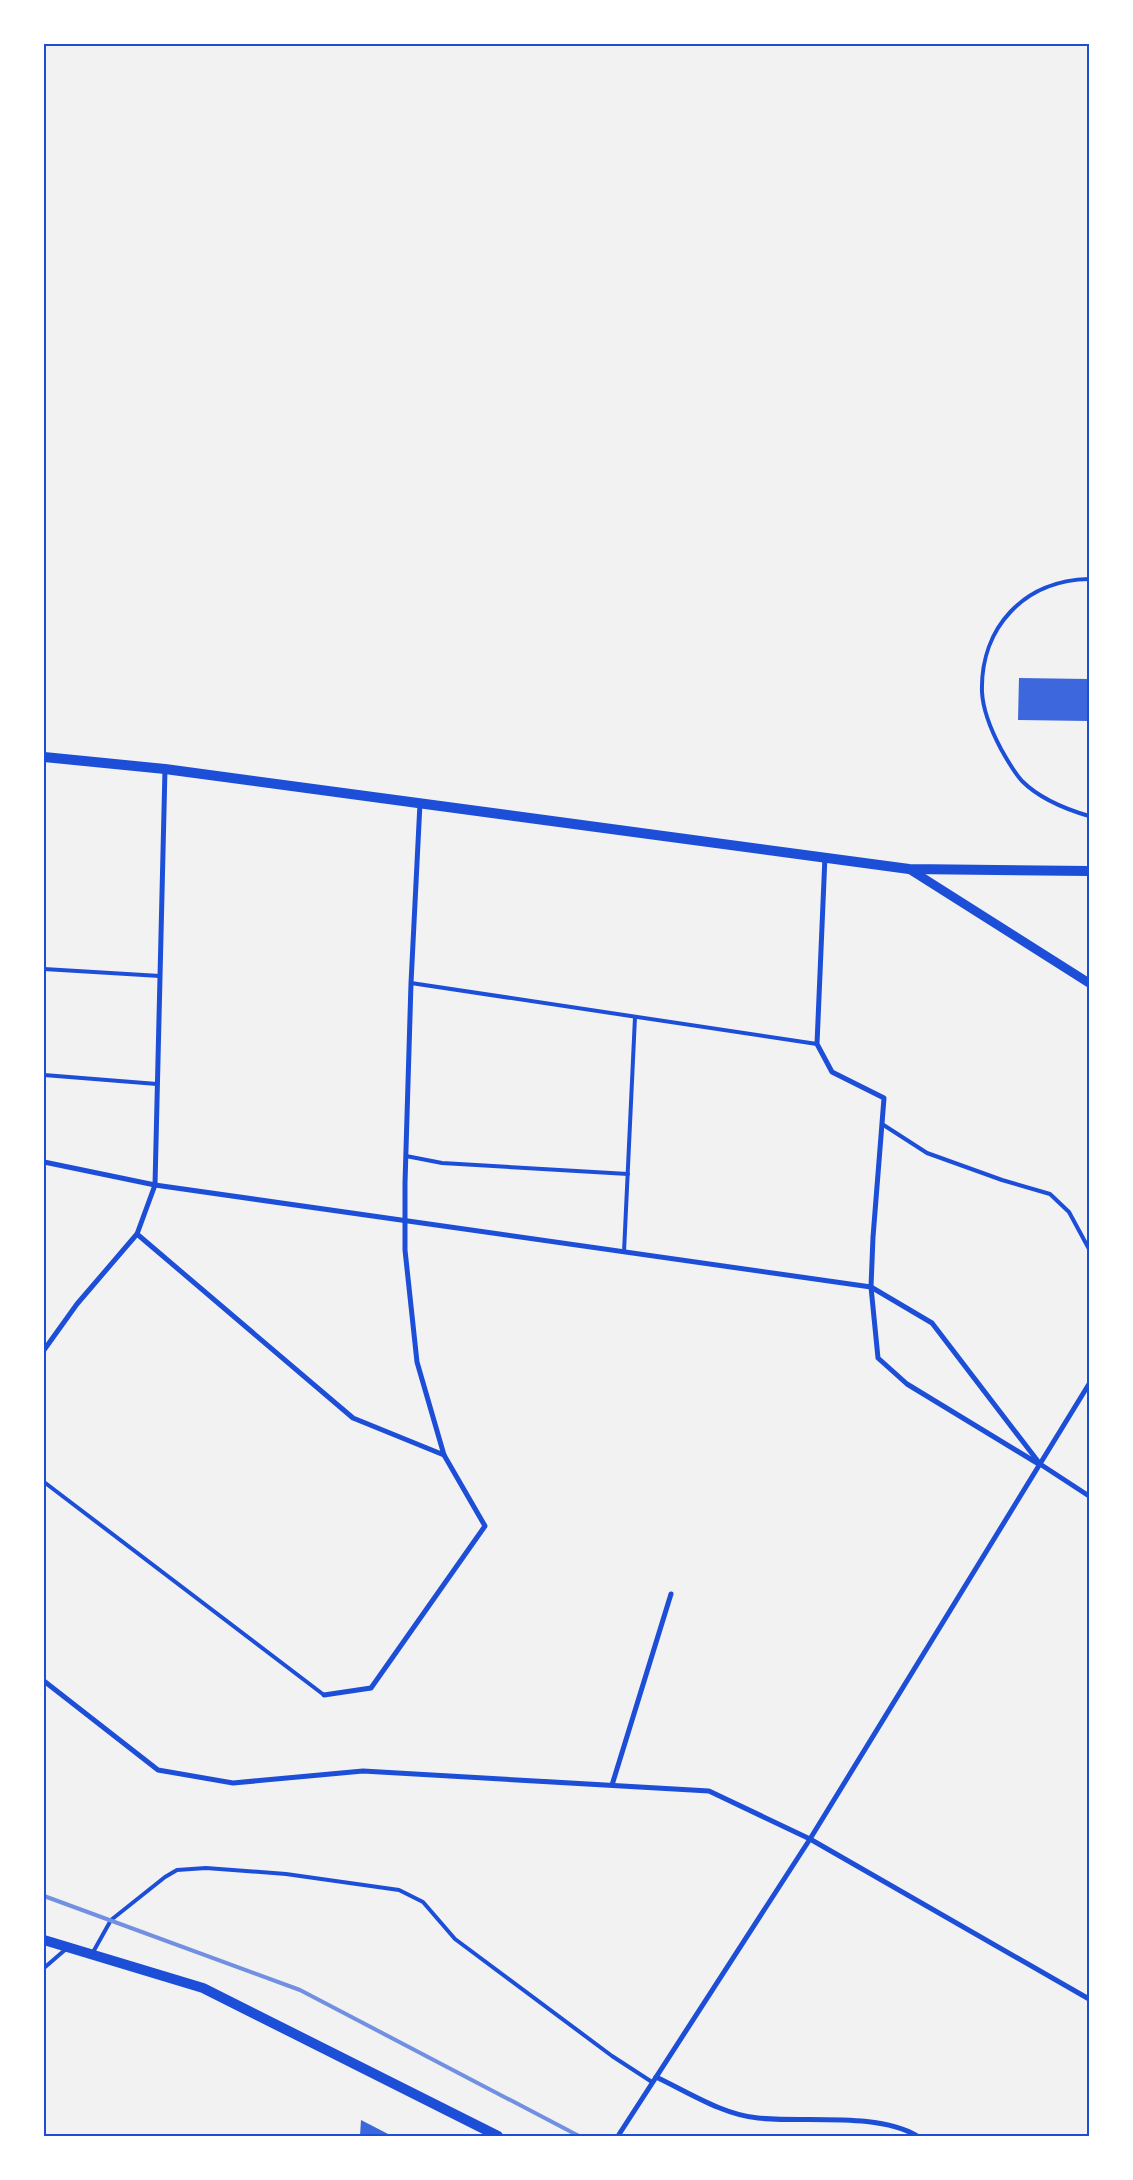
<svg xmlns="http://www.w3.org/2000/svg" width="1133" height="2180" font-family="'Titillium Web',sans-serif">
  <style>
    .building { fill: #3d67dc }
    .lines { fill: none; stroke-linecap: round; stroke-linejoin: round }
    .service { stroke: #1d4ed8; stroke-width: 4 }
    .minor { stroke: #1d4ed8; stroke-width: 5 }
    .tertiary { stroke: #1d4ed8; stroke-width: 9 }
    .secondary { stroke: #1d4ed8; stroke-width: 10 }
    .rail { stroke: #7290e2; stroke-width: 4 }
    .neatline { fill: none; stroke: #1d4ed8; stroke-width: 2 }
  </style>
  <rect width="100%" height="100%" fill="#f2f2f2"/>
  <g class="building">
    <path d="M1019,678L1089,679V721L1018,720Z"/>
    <path d="M361,2120L392,2136H360Z"/>
  </g>
  <g class="lines">
    <g class="service">
      <path d="M1089,579C1025,580 980,627 982,692C983,711 992,732 1001,749C1008,761 1013,771 1022,781C1040,799 1065,809 1089,816"/>
      <path d="M44,969L160,976"/>
      <path d="M411,983L817,1044"/>
      <path d="M44,1075L157,1084"/>
      <path d="M882,1124L927,1153L1002,1180L1050,1194L1069,1212L1089,1249"/>
      <path d="M406,1156L442,1163L628,1174"/>
      <path d="M624,1252L635,1017"/>
      <path d="M44,1482L324,1695"/>
      <path d="M92,1954L111,1920L165,1877L177,1870L206,1868L286,1874L399,1890L423,1902L455,1939L612,2056L652,2082"/>
      <path d="M44,1968L66,1949"/>
    </g>
    <g class="minor">
      <path d="M825,856L817,1044L832,1072L884,1098L873,1237L871,1287L878,1358L907,1384L1037,1463"/>
      <path d="M44,1162L155,1185L871,1287L932,1323L1040,1464L1089,1496"/>
      <path d="M137,1234L353,1418L444,1455"/>
      <path d="M44,1350L77,1304L137,1234L155,1185L165,769"/>
      <path d="M44,1681L158,1770L233,1783L363,1771L709,1791L810,1839L1089,1999"/>
      <path d="M324,1695L371,1688L485,1526L444,1455L417,1362L405,1250V1183L411,983L420,803"/>
      <path d="M612,1785L671,1594"/>
      <path d="M656,2077C688,2092 723,2115 758,2118C805,2123 877,2112 917,2136"/>
      <path d="M618,2136L810,1839L1089,1384"/>
    </g>
    <path class="tertiary" d="M909,869L1089,983"/>
    <g class="secondary">
      <path d="M44,757L165,769L909,869L1089,871"/>
      <path d="M44,1940L203,1988L498,2136"/>
    </g>
    <path class="rail" d="M44,1896L300,1990L579,2136"/>
  </g>
  <rect width="1133" height="2180" fill="none" stroke="#ffffff" stroke-width="90"/>
  <rect x="45" y="45" width="1043" height="2090" class="neatline"/>
</svg>
